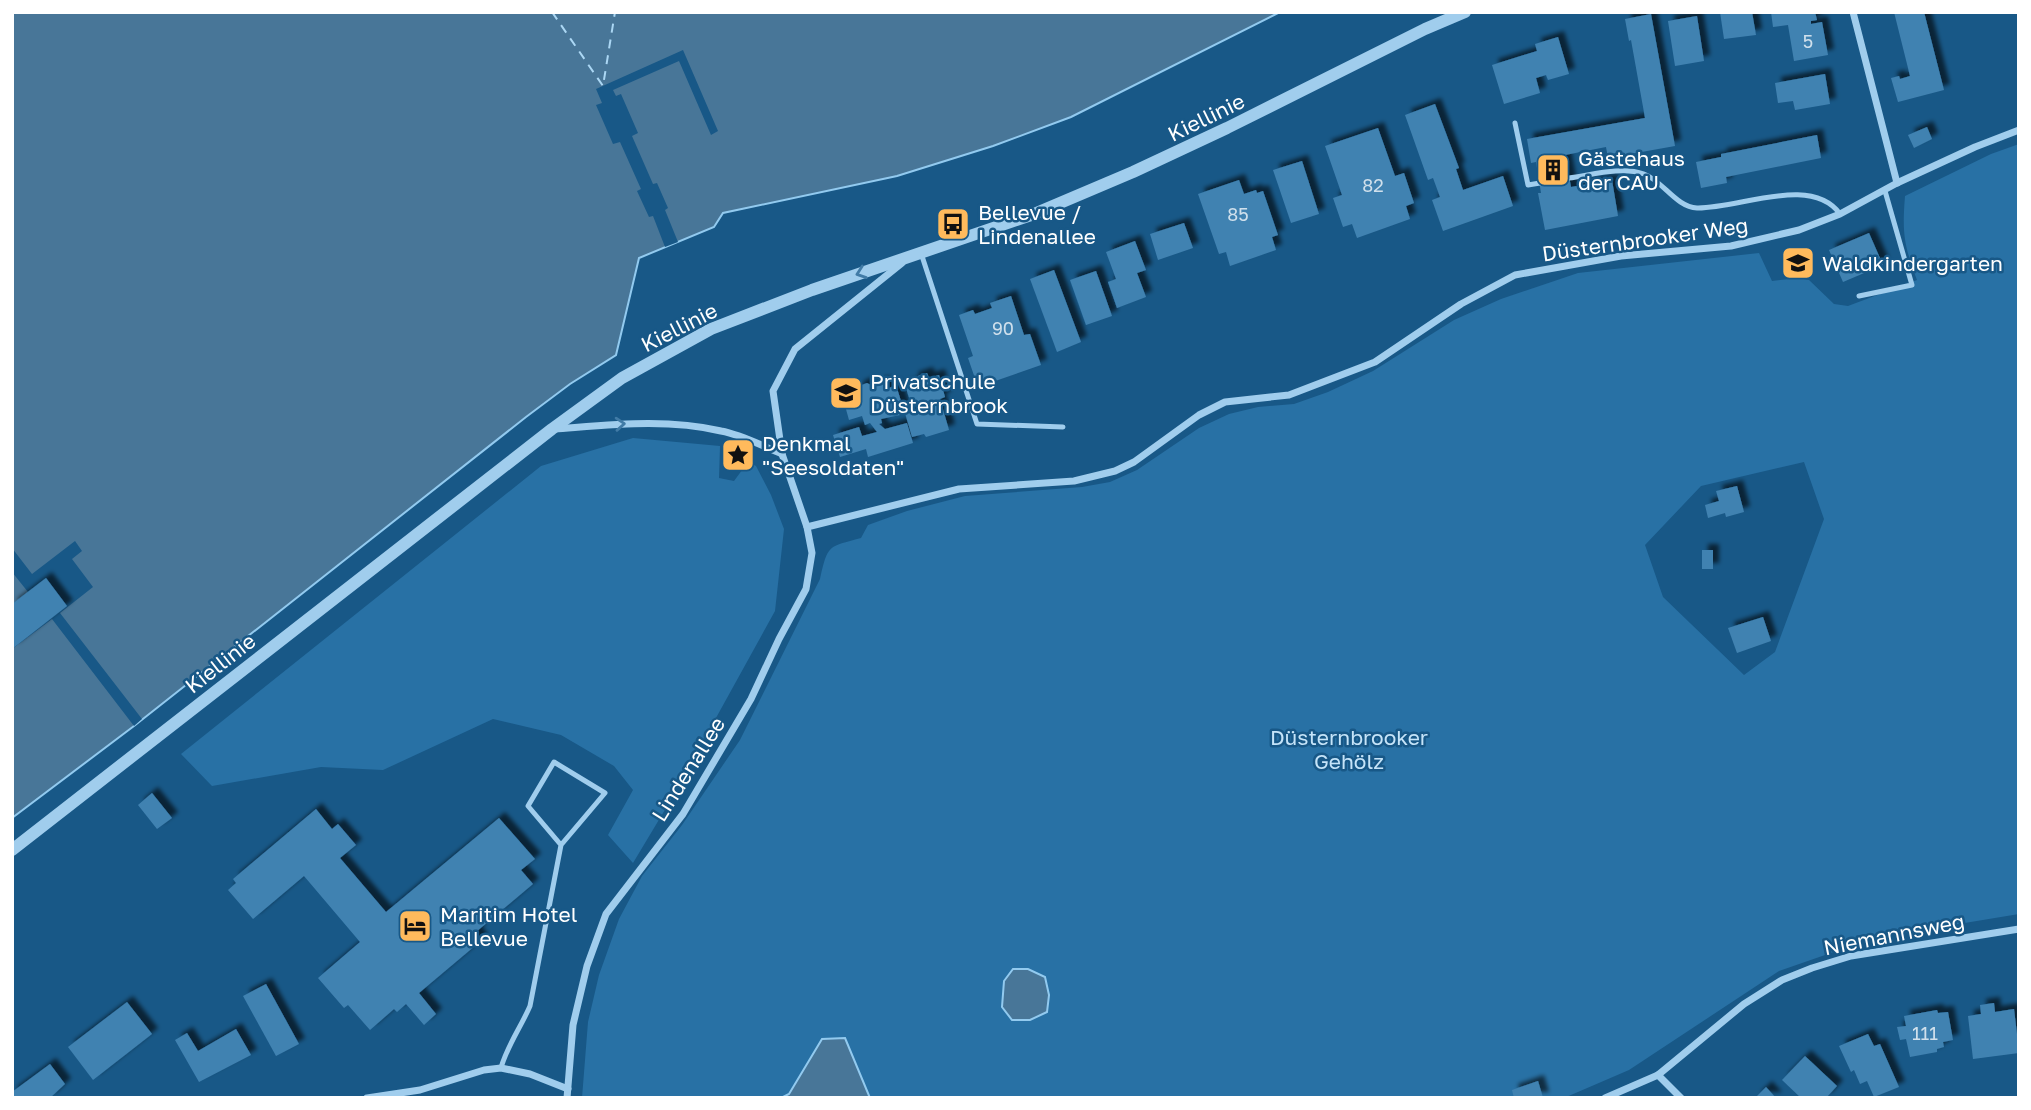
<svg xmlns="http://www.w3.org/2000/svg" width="2031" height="1110" font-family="'Golos Text',sans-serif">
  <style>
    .green { fill: #2871a5; fill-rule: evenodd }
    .water { fill: #487698; stroke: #92caef; stroke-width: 2 }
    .pier { fill: #185887 }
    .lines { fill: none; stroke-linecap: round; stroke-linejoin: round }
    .ferry { stroke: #abd7f4; stroke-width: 2; stroke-dasharray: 9 7; stroke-linecap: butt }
    .building { fill: #4182b1; filter: url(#shadow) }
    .service { stroke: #a0cded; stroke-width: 5 }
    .minor { stroke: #a0cded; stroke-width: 7 }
    .tertiary { stroke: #a0cded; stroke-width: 12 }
    .oneway { stroke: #417ba6 }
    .labels { text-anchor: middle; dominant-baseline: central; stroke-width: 5; stroke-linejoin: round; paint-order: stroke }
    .number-label { font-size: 18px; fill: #d0e0ec }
    .street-label { font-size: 21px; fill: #fff; stroke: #185887 }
    .poi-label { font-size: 21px; fill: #fff; stroke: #185887; text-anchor: start }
    .park-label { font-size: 21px; fill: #c5e4f9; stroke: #185887 }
  </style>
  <defs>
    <filter id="shadow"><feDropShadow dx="6" dy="-6" stdDeviation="2" flood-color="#0009"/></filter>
  </defs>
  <rect width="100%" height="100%" fill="#185887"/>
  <g class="green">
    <path d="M2019,144V914L1874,938L1779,971L1629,1070L1564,1098H870L844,1038L822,1040L789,1094L781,1098H582L588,1022L599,975L619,919L642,876L682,825L740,740L820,579C828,544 828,547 861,538L868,525L907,511L965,496L1082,487L1110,482L1137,470L1199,428L1229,414L1258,407L1294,404L1328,392L1373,371L1454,320L1501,299L1578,273L1759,253L1772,281L1799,278L1809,280L1834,304L1848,306L1917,280C1904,245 1902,234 1905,196L1991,154ZM1804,462L1824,519L1775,652L1744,675L1663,597L1645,545L1701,486Z"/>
    <path d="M633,438L720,446L719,478L734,481L748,462L756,466L771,495L784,529L775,611L669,803L633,863L608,835L633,790L614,766L561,735L493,719L383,770L321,767L212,786L181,754L541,466Z"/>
  </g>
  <g class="water">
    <path d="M12,12H1280L1071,117L993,146L897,176L723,213L714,227L639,258L616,355L570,384L526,417L134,726L12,818Z"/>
    <path d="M1013,969H1028L1045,977L1049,995L1047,1012L1030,1020H1012L1002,1007L1004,981Z"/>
    <path d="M845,1038L870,1098H781L789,1094L822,1039Z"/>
  </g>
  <g class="pier">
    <path d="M683,50L718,131L711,135L679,61L613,90L616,96L621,94L638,133L632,136L653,184L657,183L668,208L665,210L678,242L665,247L653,216L649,217L637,191L641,189L620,142L613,144L596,105L602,103L596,89Z"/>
    <path d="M75,541L82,551L72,559L93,587L60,613L142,719L134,726L52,619L12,649V604L28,592L12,572V548L32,574Z"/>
  </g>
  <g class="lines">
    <path class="ferry" d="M552,12L603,86L615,12"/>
  </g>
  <g class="building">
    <path d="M1720,12H1752L1756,35L1724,39Z"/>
    <path d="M1771,12H1815L1817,20L1811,21V24L1822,22L1828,55L1794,61L1788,25L1773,27Z"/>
    <path d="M1894,12H1924L1944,90L1898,102L1891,78L1899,76L1900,79L1910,76Z"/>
    <path d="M1651,14L1675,146L1608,158L1606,147L1565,155L1571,187L1612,180L1618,216L1545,230L1538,193H1541L1536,162L1531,163L1527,139L1645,118L1631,40L1629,41L1625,19Z"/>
    <path d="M1697,16L1704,61L1675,66L1668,21Z"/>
    <path d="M1558,37L1569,74L1548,80L1546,75L1536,78L1540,93L1504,104L1492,65L1537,51L1535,44Z"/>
    <path d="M1825,74L1830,104L1795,110L1793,101L1778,103L1775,83Z"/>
    <path d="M1435,104L1459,168L1456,169L1463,190L1503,176L1513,206L1443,231L1432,200L1440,197L1433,178L1428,180L1405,115Z"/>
    <path d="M1927,127L1932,139L1914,148L1908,135Z"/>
    <path d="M1378,128L1395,176L1404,173L1414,203L1406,206L1410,219L1357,238L1352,224L1343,227L1333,198L1342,195L1325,146Z"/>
    <path d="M1817,135L1821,158L1726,177L1727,183L1701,188L1696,162L1721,157V154Z"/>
    <path d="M1302,161L1319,214L1291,223L1273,170Z"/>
    <path d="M1239,180L1244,194L1256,190L1257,193L1263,191L1278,235L1272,237L1276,250L1230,266L1226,252L1219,254L1198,194Z"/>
    <path d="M1184,223L1193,248L1158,260L1150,234Z"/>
    <path d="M1869,233L1883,265L1843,282L1829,250Z"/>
    <path d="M1135,241L1146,270L1137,273L1146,297L1117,308L1108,282L1116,279L1106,252Z"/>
    <path d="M1054,270L1081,342L1057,352L1030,279Z"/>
    <path d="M1096,271L1112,316L1086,325L1070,280Z"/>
    <path d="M1011,296L1024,335L1030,334L1041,365L978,387L968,358L973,356L959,315L973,310L975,314L992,308L990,303Z"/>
    <path d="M927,373L929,378L939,375L945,397L940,399L949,430L926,437L924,434L912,437L905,413L921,409L920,405L912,407L905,385L914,382L912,378Z"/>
    <path d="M881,382L888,384L889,388L896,385L905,414L881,419L882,423L879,424L885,429L907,423L913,443L868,457L866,449L840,457L833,435L859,427L862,436L877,432L870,423L865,425L862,416L849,420L844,402L858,398L856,392L859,386L867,383L873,386Z"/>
    <path d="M1737,486L1744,512L1726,517L1725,513L1708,518L1705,505L1719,501L1716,491Z"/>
    <rect x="1702" y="550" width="11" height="19"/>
    <path d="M46,578L67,606L12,649V604Z"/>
    <path d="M1763,617L1771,641L1737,653L1728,628Z"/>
    <path d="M152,793L172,818L157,829L138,805Z"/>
    <path d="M316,809L332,829L338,824L356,845L340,858L386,912L499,818L535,859L521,870L533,884L476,932L482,940L419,993L436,1014L424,1025L406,1004L397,1012L394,1009L370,1030L348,1005L344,1008L318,978L360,942L304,876L253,919L228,890L236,883L233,879Z"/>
    <path d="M266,984L299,1044L276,1056L243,996Z"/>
    <path d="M127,1002L152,1034L93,1080L68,1047Z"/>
    <path d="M1994,1003L1995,1012L2014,1009L2017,1034L2019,1033V1053L1973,1059L1968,1016L1981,1014L1980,1005Z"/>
    <path d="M1937,1010L1938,1013L1948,1012L1953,1040L1943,1042L1944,1047L1937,1049V1052L1910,1057L1906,1039L1900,1040L1897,1027L1906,1026L1904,1016Z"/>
    <path d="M236,1029L251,1055L199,1082L175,1040L187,1033L198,1051Z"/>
    <path d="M1868,1034L1874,1046L1880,1044L1899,1087L1874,1097L1867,1081L1860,1084L1854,1070L1851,1072L1839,1046Z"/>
    <path d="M1805,1056L1837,1086L1826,1098H1801L1782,1080Z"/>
    <path d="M50,1064L65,1084L50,1098H12V1092Z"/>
    <path d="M1538,1081L1543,1098H1514L1512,1090Z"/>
    <path d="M1766,1087L1776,1098H1755Z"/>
  </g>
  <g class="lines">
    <g class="service">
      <path d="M1515,123L1528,185L1540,183"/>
      <path d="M1569,178C1592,175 1621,166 1644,174C1663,181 1676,207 1697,208C1739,209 1811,174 1840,214"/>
      <path d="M921,253L977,424L1063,427"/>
      <path d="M1859,296L1912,285L1885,191"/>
      <path d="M501,1068C507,1046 521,1027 530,1006L561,845L528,806L554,762L605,793L561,845"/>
    </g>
    <g class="minor">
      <path d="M1853,12L1897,183"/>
      <path d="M554,429C609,425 666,418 721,431C742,435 763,446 782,454"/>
      <path d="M807,527L959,489L1074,481L1115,471L1134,462L1199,415L1225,402L1289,395L1375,362L1461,304L1515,275L1621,256L1731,246L1799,230L1840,214L1897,183L1975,147L2019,130"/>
      <path d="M1658,1075L1681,1098"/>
      <path d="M367,1098L420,1090L484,1070L501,1068L530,1074L568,1089"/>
      <path d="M567,1098L573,1025L587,966L606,914L683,814L751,699L779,639L806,589L812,553L807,527L782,454L773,391L795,349L902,263"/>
      <path d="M1605,1098L1658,1075L1744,1004L1782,980L1812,968L1851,956L2019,929"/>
    </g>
    <path class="tertiary" d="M12,850L552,429L622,378L711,329L812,290L1034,214L1133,172L1227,128L1425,29L1465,12"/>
  </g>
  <defs><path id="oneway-chevron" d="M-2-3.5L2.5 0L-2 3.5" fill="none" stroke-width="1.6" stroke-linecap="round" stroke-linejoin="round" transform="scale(1.75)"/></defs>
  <g class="oneway">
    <use href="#oneway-chevron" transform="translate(861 273) rotate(161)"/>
    <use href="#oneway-chevron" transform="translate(620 424) rotate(-4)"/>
  </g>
  <defs>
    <symbol id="building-square" viewBox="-11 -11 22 22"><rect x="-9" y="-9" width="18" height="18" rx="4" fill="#ffba5c" stroke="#185887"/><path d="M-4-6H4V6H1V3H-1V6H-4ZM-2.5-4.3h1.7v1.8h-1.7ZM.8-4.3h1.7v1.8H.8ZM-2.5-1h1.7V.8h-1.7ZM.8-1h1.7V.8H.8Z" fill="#111"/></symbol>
    <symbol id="bus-square" viewBox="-11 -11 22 22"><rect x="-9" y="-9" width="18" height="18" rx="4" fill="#ffba5c" stroke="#185887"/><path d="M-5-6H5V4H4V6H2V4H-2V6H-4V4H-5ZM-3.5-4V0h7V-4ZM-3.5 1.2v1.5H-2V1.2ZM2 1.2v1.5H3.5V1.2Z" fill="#111"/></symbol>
    <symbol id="school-square" viewBox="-11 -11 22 22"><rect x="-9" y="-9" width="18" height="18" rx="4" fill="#ffba5c" stroke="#185887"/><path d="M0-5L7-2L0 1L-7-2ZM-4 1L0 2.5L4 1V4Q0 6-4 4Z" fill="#111"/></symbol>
    <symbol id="sight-square" viewBox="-11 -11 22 22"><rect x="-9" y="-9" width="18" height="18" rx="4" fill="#ffba5c" stroke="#185887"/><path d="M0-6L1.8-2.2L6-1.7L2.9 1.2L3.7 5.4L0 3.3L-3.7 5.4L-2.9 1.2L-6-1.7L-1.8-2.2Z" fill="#111"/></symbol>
    <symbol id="hotel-square" viewBox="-11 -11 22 22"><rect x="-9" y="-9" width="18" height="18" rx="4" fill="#ffba5c" stroke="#185887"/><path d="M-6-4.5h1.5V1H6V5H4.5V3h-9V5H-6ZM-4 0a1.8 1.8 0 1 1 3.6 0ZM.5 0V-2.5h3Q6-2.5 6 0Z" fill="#111"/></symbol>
  </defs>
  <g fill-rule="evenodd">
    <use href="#building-square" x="1534" y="151" width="38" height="38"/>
    <use href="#bus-square" x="934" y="205" width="38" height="38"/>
    <use href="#school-square" x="1779" y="244" width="38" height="38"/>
    <use href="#school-square" x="827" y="374" width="38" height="38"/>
    <use href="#sight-square" x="719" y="436" width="38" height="38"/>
    <use href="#hotel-square" x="396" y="907" width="38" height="38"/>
  </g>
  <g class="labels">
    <g class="number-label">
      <text x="1808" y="41">5</text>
      <text x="1373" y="185">82</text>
      <text x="1238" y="214">85</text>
      <text x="1003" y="328">90</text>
      <text x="1925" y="1033">111</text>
    </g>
    <g class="street-label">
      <text transform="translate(1206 117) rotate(-26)">Kiellinie</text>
      <text transform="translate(1645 239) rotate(-8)">Düsternbrooker Weg</text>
      <text transform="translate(679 327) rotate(-27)">Kiellinie</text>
      <text transform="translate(220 663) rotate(-38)">Kiellinie</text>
      <text transform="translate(688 769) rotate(-58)">Lindenallee</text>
      <text transform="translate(1894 934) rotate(-11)">Niemannsweg</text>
    </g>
    <g class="poi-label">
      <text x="1578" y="158">Gästehaus<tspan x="1578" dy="24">der CAU</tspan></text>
      <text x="978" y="212">Bellevue /<tspan x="978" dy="24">Lindenallee</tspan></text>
      <text x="1822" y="263">Waldkindergarten</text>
      <text x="870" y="381">Privatschule<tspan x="870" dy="24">Düsternbrook</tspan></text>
      <text x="762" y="443">Denkmal<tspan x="762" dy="24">"Seesoldaten"</tspan></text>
      <text x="440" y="914">Maritim Hotel<tspan x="440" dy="24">Bellevue</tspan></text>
    </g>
    <g class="park-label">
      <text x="1349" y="737">Düsternbrooker<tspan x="1349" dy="24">Gehölz</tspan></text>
    </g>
  </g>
  <rect width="2031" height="1110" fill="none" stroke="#ffffff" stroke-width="28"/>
</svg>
